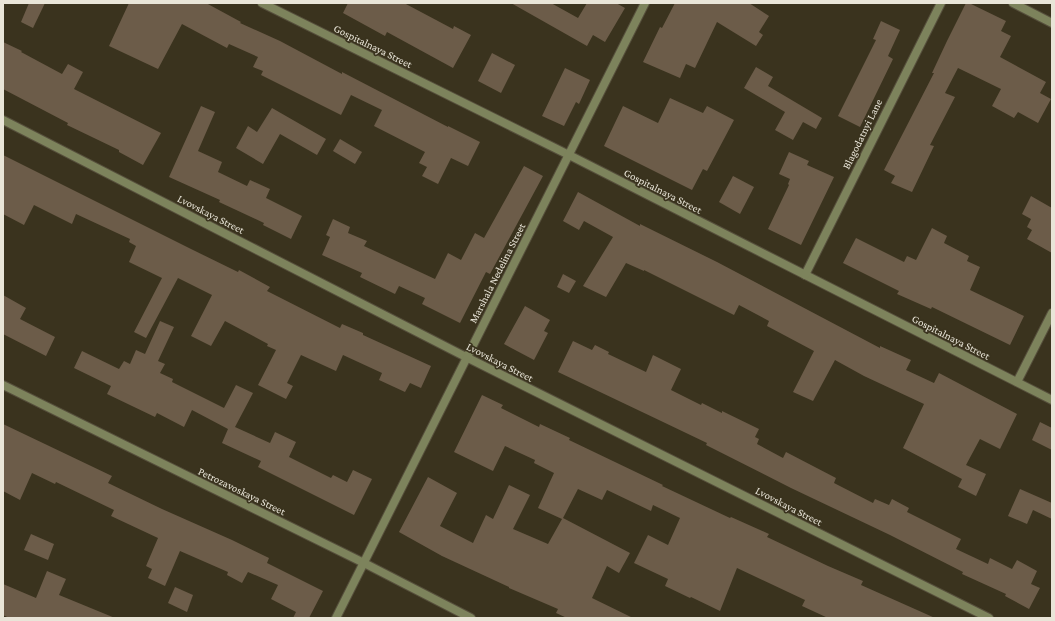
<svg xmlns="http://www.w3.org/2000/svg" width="1055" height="621" font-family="'Crimson Pro',serif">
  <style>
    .building { fill: #6c5c49 }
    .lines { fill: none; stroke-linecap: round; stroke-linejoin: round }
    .minor-casing { stroke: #564f3c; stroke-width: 10 }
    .minor { stroke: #7d835c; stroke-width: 8 }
    .labels { text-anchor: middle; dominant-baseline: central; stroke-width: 3.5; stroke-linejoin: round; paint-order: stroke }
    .street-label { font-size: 11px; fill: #e9e5d8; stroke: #3a331e }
  </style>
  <rect width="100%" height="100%" fill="#3a331e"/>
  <g class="building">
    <path d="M29,3H45L33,28L21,22Z"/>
    <path d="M129,3H206L241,22L240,23L280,41L342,74V72L448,127V126L480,142L468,166L451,158L438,184L422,176L427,167L419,163L425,152L374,126L382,110L351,95L341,115L261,75L263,71L253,67L258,57L229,44L227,48L182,24L158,69L109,46Z"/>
    <path d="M348,3H404L453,29L454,26L471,35L453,68L387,32L385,36L343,13Z"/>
    <path d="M511,3H551L578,18L587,3H616L625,8L605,42L593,35L587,46Z"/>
    <path d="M675,3H749L769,16L759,32L763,35L756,46L717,22L695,68L686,64L680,78L643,62L660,27L662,28Z"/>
    <path d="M966,3H969L1006,21L1001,31L1011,36L1000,57L1046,82L1040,93L1051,99L1038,123L1018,112L1014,118L992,106L1001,89L958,68L945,93L955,97L930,145L934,146L912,192L891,183L895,176L884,170L934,73H932L947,41Z"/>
    <path d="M881,21L900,30L888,56L893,59L860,127L838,116L876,40L873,39Z"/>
    <path d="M3,42L22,51L21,52L62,74L68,64L83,72L74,89L161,133L143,165L119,152V150L67,125L68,123L3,89Z"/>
    <path d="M492,53L515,65L501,93L478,81Z"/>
    <path d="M756,67L773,77L768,86L822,118L816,129L803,122L793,140L775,130L785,112L744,88Z"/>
    <path d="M565,68L590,80L579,104L576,102L564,126L542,116Z"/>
    <path d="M670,98L703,113L707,106L734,120L707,171L703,169L692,190L604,146L623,106L658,123Z"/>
    <path d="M201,106L215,112L198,151L222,162L218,172L247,186L250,180L270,189L266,198L302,216L291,239L263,225L264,223L219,202L220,200L169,177Z"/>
    <path d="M272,108L326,139L317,155L280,134L263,164L236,148L248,126L257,132Z"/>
    <path d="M340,139L362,152L355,164L333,151Z"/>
    <path d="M789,152L809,161L807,165L834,177L801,245L768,229L789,185L788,184L790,179L779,174Z"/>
    <path d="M3,155L191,249L238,272L239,270L270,287L267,291L340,328L342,324L363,333V335L431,366L421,388L410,383L405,392L379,380L382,373L343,355L336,371L301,355L287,383L293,386L286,399L258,385L276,350L267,346L268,344L225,321L211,346L191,336L212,295L178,278L146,338L134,332L162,278L129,262L136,246L129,242L130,239L76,214L72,224L34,205L24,225L3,214Z"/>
    <path d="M524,166L543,176L490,274L486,272L460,323L422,304L425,298L399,286L395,294L360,277L362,273L322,255L330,237L326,235L333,219L350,227L348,233L367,241L364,246L435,279L448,253L461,260L475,233L484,238Z"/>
    <path d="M733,176L754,187L740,214L719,202Z"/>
    <path d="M578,192L640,226V224L717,262L880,348V346L911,360L906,370L934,383L939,373L1017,414L1000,449L980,439L966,465L986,474L976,496L958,487L962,479L903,448L924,404L864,376L835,360L813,401L793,392L814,351L767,326L769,321L739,305L734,315L644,270V271L626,263L606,297L583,286L613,237L584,221L579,230L563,221Z"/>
    <path d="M1031,196L1052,208V253L1027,239L1032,230L1027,227L1031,219L1022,214Z"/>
    <path d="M932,228L947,236L944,243L969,256L967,261L980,267L970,290L1024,316L1010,345L932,307L931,309L897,294L899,291L843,263L856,238L904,262L907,256L916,260Z"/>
    <path d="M563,274L576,281L569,293L557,287Z"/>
    <path d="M3,295L26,308L20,319L55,337L46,356L3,334Z"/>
    <path d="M525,306L550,320L544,331L548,333L534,360L504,344Z"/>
    <path d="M160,321L174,327L158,361L165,364L160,373L173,379L172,382L224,408L236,385L253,393L235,427L270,443L275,432L296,442L289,457L331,478L333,475L347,482L353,470L372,479L354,515L258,467L261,461L222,443L228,429L192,410L184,427L157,413L155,417L107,394L111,386L74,368L82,351L119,369L124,361L130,364L136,350L145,354Z"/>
    <path d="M573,341L592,350L595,345L609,352L608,354L646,372L653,355L681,369L671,390L701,405L702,403L722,413V411L759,429L755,437L759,439L757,444L783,458L786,452L836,478L834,483L873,503L875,499L889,505L892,499L909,508L907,512L961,539L956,549L988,564L990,558L1012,569L1017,560L1037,571L1031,584L1040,588L1029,609L1005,596L1006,594L962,574L963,572L890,535L791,488L706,445L707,443L661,421L558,372Z"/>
    <path d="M482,395L503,405L501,408L539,427L540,424L570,438L569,440L663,485L662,486L730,518L731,517L769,534L767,537L828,566L863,581L861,585L935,618H828L802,606L805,600L737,568L720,611L691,597L690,598L665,586L668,579L634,563L648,535L668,545L680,518L653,505L651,511L607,490L602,500L578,489L563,518L630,553L619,573L607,566L592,598L633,618H567L556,613L558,609L509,588V587L442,556L399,532L428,477L457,493L440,526L473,543L486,515L493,519L509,485L530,495L513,529L548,544L562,519L538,508L554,473L534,463L535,460L505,446L493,471L454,452Z"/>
    <path d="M1040,422L1052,428V450L1032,440Z"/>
    <path d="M3,424L112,476L108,483L162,509L232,540L269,558L267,563L323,591L309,618H293L296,612L271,599L278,585L248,572L242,583L227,575L228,572L180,551L165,586L148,578L152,569L146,566L158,538L111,516L114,510L56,482L55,484L32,473L20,500L3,491Z"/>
    <path d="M1020,489L1052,503V519L1033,510L1027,524L1008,516Z"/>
    <path d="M31,534L54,544L48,560L24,550Z"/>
    <path d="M47,571L66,579L59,595L115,618H9L3,615V584L36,598Z"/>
    <path d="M175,587L193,595L187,612L168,603Z"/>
  </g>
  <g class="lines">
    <defs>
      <g id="minor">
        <path d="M262,3L569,155L1052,400"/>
        <path d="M1013,3L1052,23"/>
        <path d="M3,120L466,357L989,618"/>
        <path d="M805,275L941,3"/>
        <path d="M1017,382L1052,313"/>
        <path d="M3,385L364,563L471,618"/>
        <path d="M336,618L645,3"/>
      </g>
    </defs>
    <use href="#minor" class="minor-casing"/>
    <use href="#minor" class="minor"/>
  </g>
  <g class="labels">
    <g class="street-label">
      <text transform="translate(373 46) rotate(26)">Gospitalnaya Street</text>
      <text transform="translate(862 134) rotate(-64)">Blagodatnyi Lane</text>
      <text transform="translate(663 191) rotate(27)">Gospitalnaya Street</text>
      <text transform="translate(211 214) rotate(27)">Lvovskaya Street</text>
      <text transform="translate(497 273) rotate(-63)">Marshala Nedelina Street</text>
      <text transform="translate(951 337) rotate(27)">Gospitalnaya Street</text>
      <text transform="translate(500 362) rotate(27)">Lvovskaya Street</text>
      <text transform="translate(242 491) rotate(26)">Petrozavoskaya Street</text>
      <text transform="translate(789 506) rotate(27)">Lvovskaya Street</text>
    </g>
  </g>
  <rect width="1055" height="621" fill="none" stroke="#e9e5d8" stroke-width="8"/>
</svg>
